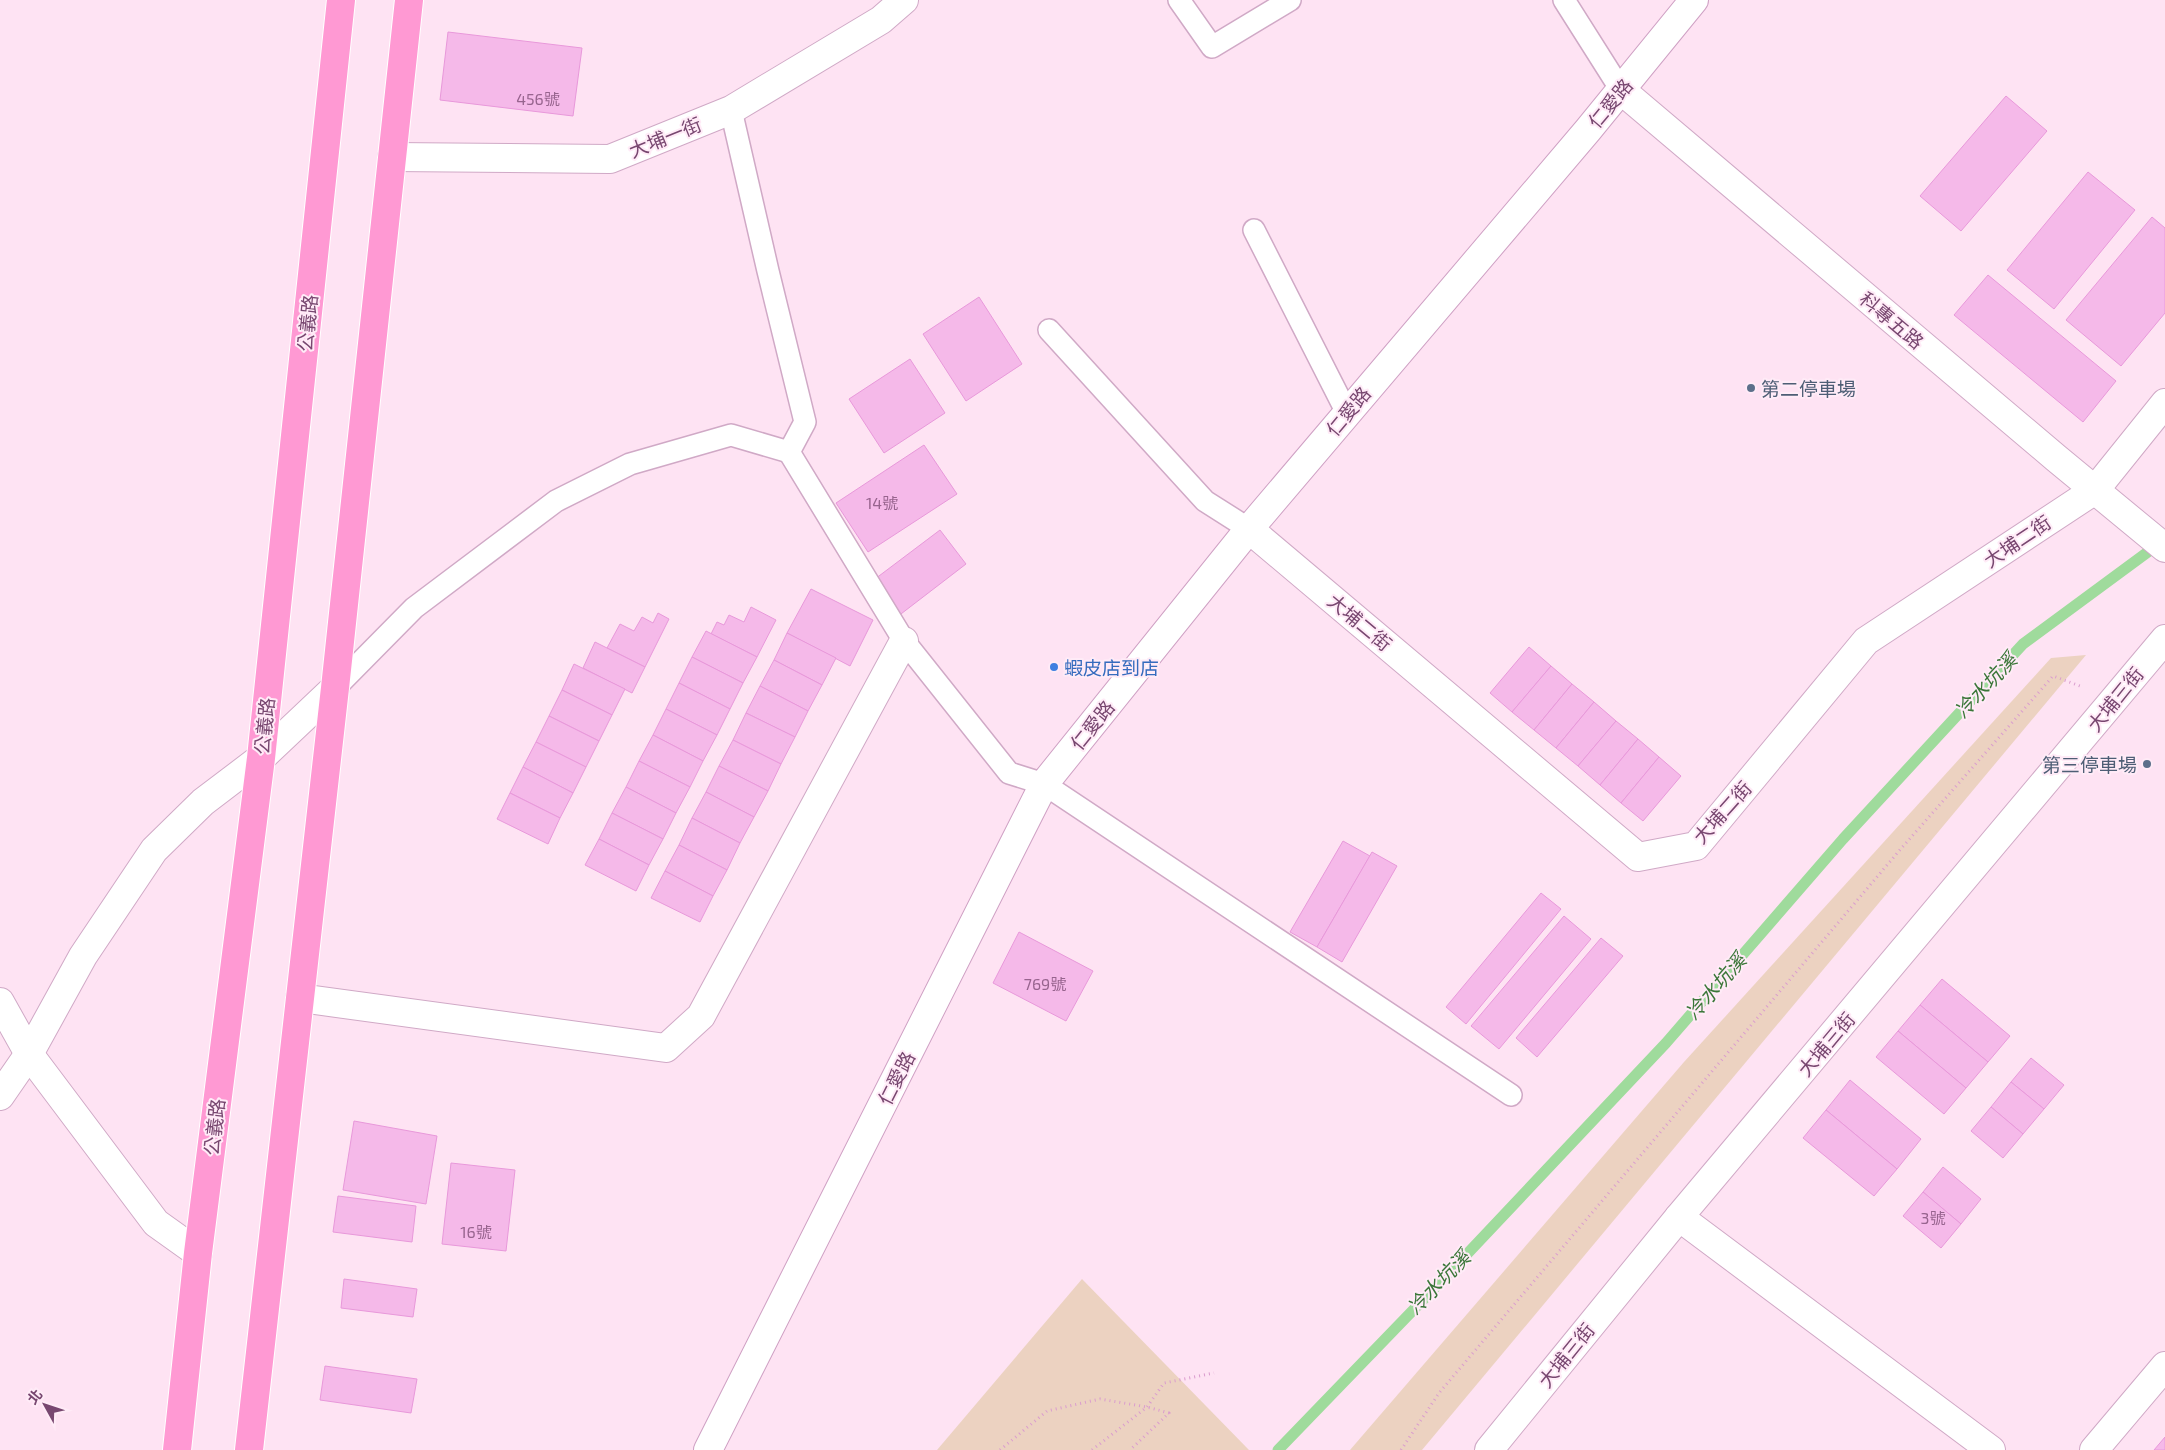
<svg xmlns="http://www.w3.org/2000/svg" width="2165" height="1450" font-family="'Exo 2','Noto Sans TC',sans-serif">
  <style>
    .green { fill: #ecd2c1 }
    .lines { fill: none; stroke-linecap: round; stroke-linejoin: round }
    .stream { stroke: #9fdb9c; stroke-width: 11 }
    .building { fill: #f5b9e9; stroke: #e898da }
    .lane-casing { stroke: #d0a9c6; stroke-width: 24 }
    .street-casing { stroke: #d0a9c6; stroke-width: 30 }
    .secondary-casing { stroke: #cfa1c4; stroke-width: 30 }
    .primary-casing { stroke: #fff; stroke-width: 30 }
    .path { stroke: #da9cce; stroke-width: 3; stroke-dasharray: 1 4; stroke-linecap: butt }
    .lane { stroke: #fff; stroke-width: 21 }
    .street { stroke: #fff; stroke-width: 28 }
    .secondary { stroke: #fff; stroke-width: 28 }
    .primary { stroke: #ff99d3; stroke-width: 28 }
    .service-dot { fill: #5c6f8a; stroke: #ffebf7; stroke-width: 2 }
    .shop-dot { fill: #3f7fe0; stroke: #ffebf7; stroke-width: 2 }
    .labels { text-anchor: middle; dominant-baseline: central; stroke-width: 4; stroke-linejoin: round; paint-order: stroke }
    .number-label { font-size: 16px; fill: #97648e }
    .street-label { font-size: 19px; fill: #784770; stroke: #ffebf7 }
    .service-label { font-size: 19px; fill: #4e5e75; stroke: #ffebf7; text-anchor: start }
    .shop-label { font-size: 19px; fill: #366cbe; stroke: #ffebf7; text-anchor: start }
    .water-label { font-size: 20px; font-style: italic; fill: #3a7638; stroke: #ffebf7 }
  </style>
  <rect width="100%" height="100%" fill="#fee3f3"/>
  <g class="green">
    <path d="M2086,655L1422,1450H1350L1684,1062L2051,658Z"/>
    <path d="M1082,1279L1249,1450H937Z"/>
  </g>
  <g class="lines">
    <path class="stream" d="M1278,1450L1450,1272L1666,1043L1843,839L2023,644L2160,543"/>
  </g>
  <g class="building">
    <path d="M448,32L582,48L573,116L440,100Z"/>
    <path d="M2006,96L2047,131L1961,231L1920,196Z"/>
    <path d="M2088,172L2135,210L2054,309L2007,270Z"/>
    <path d="M2152,217L2165,228V313L2121,366L2066,320Z"/>
    <path d="M1988,275L2116,381L2083,422L1954,315Z"/>
    <path d="M979,297L1022,364L966,401L923,334Z"/>
    <path d="M910,359L945,413L884,453L849,399Z"/>
    <path d="M924,445L957,494L868,552L836,503Z"/>
    <path d="M940,530L966,564L897,617L871,582Z"/>
    <path d="M811,589L873,620L850,666L787,633Z"/>
    <path d="M751,607L776,620L757,657L711,634L717,622L724,625L729,615L744,622Z"/>
    <path d="M658,613L669,619L645,667L607,648L620,624L634,631L642,617L653,623Z"/>
    <path d="M706,631L757,657L743,683L692,657Z"/>
    <path d="M787,633L836,658L822,685L774,660Z"/>
    <path d="M595,642L645,667L632,693L583,668Z"/>
    <path d="M1529,647L1551,666L1512,712L1490,693Z"/>
    <path d="M692,657L743,683L730,709L679,683Z"/>
    <path d="M774,660L822,685L808,711L760,686Z"/>
    <path d="M574,664L625,689L612,715L562,690Z"/>
    <path d="M1551,666L1572,684L1534,730L1512,712Z"/>
    <path d="M679,683L730,709L717,735L666,709Z"/>
    <path d="M1572,684L1594,702L1556,748L1534,730Z"/>
    <path d="M760,686L808,711L795,737L746,713Z"/>
    <path d="M562,690L612,715L599,741L549,716Z"/>
    <path d="M1594,702L1616,721L1578,766L1556,748Z"/>
    <path d="M666,709L717,735L703,761L653,735Z"/>
    <path d="M746,713L795,737L781,764L733,740Z"/>
    <path d="M549,716L599,741L586,767L536,742Z"/>
    <path d="M1616,721L1638,739L1600,785L1578,766Z"/>
    <path d="M653,735L703,761L690,787L639,761Z"/>
    <path d="M1638,739L1659,757L1621,803L1600,785Z"/>
    <path d="M733,740L781,764L768,791L719,766Z"/>
    <path d="M536,742L586,767L573,793L523,767Z"/>
    <path d="M1659,757L1681,776L1643,821L1621,803Z"/>
    <path d="M639,761L690,787L676,813L626,787Z"/>
    <path d="M719,766L768,791L754,817L706,792Z"/>
    <path d="M523,767L573,793L560,818L510,793Z"/>
    <path d="M626,787L676,813L663,839L612,813Z"/>
    <path d="M706,792L754,817L740,843L692,818Z"/>
    <path d="M510,793L560,818L548,844L497,819Z"/>
    <path d="M612,813L663,839L649,865L599,839Z"/>
    <path d="M692,818L740,843L727,870L679,845Z"/>
    <path d="M599,839L649,865L636,891L585,865Z"/>
    <path d="M1343,841L1370,856L1317,947L1290,932Z"/>
    <path d="M679,845L727,870L713,896L665,871Z"/>
    <path d="M1372,852L1397,866L1342,962L1317,947Z"/>
    <path d="M665,871L713,896L700,922L651,898Z"/>
    <path d="M1541,893L1561,909L1466,1024L1446,1007Z"/>
    <path d="M1564,916L1591,939L1499,1049L1471,1026Z"/>
    <path d="M1019,932L1093,971L1066,1021L993,983Z"/>
    <path d="M1601,938L1623,956L1537,1057L1516,1038Z"/>
    <path d="M1942,979L2010,1036L1988,1062L1920,1005Z"/>
    <path d="M1920,1005L1988,1062L1966,1088L1898,1031Z"/>
    <path d="M1898,1031L1966,1088L1944,1114L1876,1057Z"/>
    <path d="M2031,1058L2064,1085L2044,1109L2011,1082Z"/>
    <path d="M1850,1080L1921,1139L1897,1169L1826,1110Z"/>
    <path d="M2011,1082L2044,1109L2023,1134L1991,1107Z"/>
    <path d="M1991,1107L2023,1134L2003,1158L1971,1131Z"/>
    <path d="M1826,1110L1897,1169L1874,1196L1803,1138Z"/>
    <path d="M354,1121L437,1136L426,1204L343,1190Z"/>
    <path d="M451,1163L515,1170L506,1251L442,1244Z"/>
    <path d="M1943,1167L1981,1199L1961,1224L1923,1192Z"/>
    <path d="M1923,1192L1961,1224L1941,1248L1903,1216Z"/>
    <path d="M338,1196L416,1206L412,1242L333,1232Z"/>
    <path d="M344,1279L417,1289L413,1317L341,1308Z"/>
    <path d="M325,1366L417,1379L411,1413L320,1400Z"/>
    <path d="M2165,1437V1450H2154Z"/>
  </g>
  <g class="lines">
    <defs>
      <g id="lane">
        <path d="M1179,0L1212,47L1290,0"/>
        <path d="M1564,0L1621,90"/>
        <path d="M731,110L768,271L805,422L789,452L904,641L1009,773L1044,784L1511,1095"/>
        <path d="M1254,230L1347,413"/>
        <path d="M1049,330L1205,501L1249,529"/>
        <path d="M335,688L414,608L556,501L630,464L731,435L789,452"/>
      </g>
      <g id="street">
        <path d="M1621,90L2056,458L2165,548"/>
        <path d="M392,157L610,159L731,110L881,20L904,0"/>
        <path d="M1249,529L1638,857L1696,846L1866,641L2095,490L2165,403"/>
        <path d="M300,998L666,1048L701,1016L904,641"/>
        <path d="M0,1002L29,1054L156,1223L198,1253"/>
        <path d="M0,1096L29,1054L83,956L154,850L203,802L261,758L335,688"/>
        <path d="M1679,1217L1991,1450"/>
        <path d="M1489,1450L1679,1217L2165,639"/>
        <path d="M2094,1450L2165,1366"/>
      </g>
      <path id="secondary" d="M708,1450L1044,784L1249,529L1588,130L1694,0"/>
      <g id="primary">
        <path d="M177,1450L198,1253L261,758L341,0"/>
        <path d="M249,1450L335,688L409,0"/>
      </g>
    </defs>
    <use href="#lane" class="lane-casing"/>
    <use href="#street" class="street-casing"/>
    <use href="#secondary" class="secondary-casing"/>
    <use href="#primary" class="primary-casing"/>
    <g class="path">
      <path d="M1000,1450L1047,1411L1100,1399L1147,1407L1169,1413L1130,1450"/>
      <path d="M1092,1450L1147,1407L1164,1383L1214,1373"/>
      <path d="M1401,1450L1439,1393L1899,851L2053,676L2080,686"/>
    </g>
    <use href="#lane" class="lane"/>
    <use href="#street" class="street"/>
    <use href="#secondary" class="secondary"/>
    <use href="#primary" class="primary"/>
  </g>
  <g class="service-dot">
    <circle cx="1751" cy="388" r="5"/>
    <circle cx="2147" cy="764" r="5"/>
  </g>
  <circle class="shop-dot" cx="1054" cy="667" r="5"/>
  <g class="labels">
    <g class="number-label">
      <text x="538" y="98">456號</text>
      <text x="882" y="502">14號</text>
      <text x="1045" y="983">769號</text>
      <text x="1933" y="1217">3號</text>
      <text x="476" y="1231">16號</text>
    </g>
    <g class="street-label">
      <text transform="translate(1610 103) rotate(-50)">仁愛路</text>
      <text transform="translate(665 137) rotate(-22)">大埔一街</text>
      <text transform="translate(1892 320) rotate(40)">科專五路</text>
      <text transform="translate(307 323) rotate(-84)">公義路</text>
      <text transform="translate(1348 411) rotate(-50)">仁愛路</text>
      <text transform="translate(2017 541) rotate(-34)">大埔二街</text>
      <text transform="translate(1360 622) rotate(40)">大埔二街</text>
      <text transform="translate(2115 699) rotate(-51)">大埔三街</text>
      <text transform="translate(1092 725) rotate(-51)">仁愛路</text>
      <text transform="translate(264 726) rotate(-84)">公義路</text>
      <text transform="translate(1722 812) rotate(-48)">大埔二街</text>
      <text transform="translate(1826 1044) rotate(-50)">大埔三街</text>
      <text transform="translate(896 1078) rotate(-63)">仁愛路</text>
      <text transform="translate(214 1127) rotate(-83)">公義路</text>
      <text transform="translate(1566 1355) rotate(-51)">大埔三街</text>
    </g>
    <g class="service-label">
      <text x="1761" y="388">第二停車場</text>
      <text x="2137" y="764" text-anchor="end">第三停車場</text>
    </g>
    <g class="shop-label">
      <text x="1064" y="667">蝦皮店到店</text>
    </g>
    <g class="water-label">
      <text transform="translate(1985 685) rotate(-47)">冷水坑溪</text>
      <text transform="translate(1715 986) rotate(-49)">冷水坑溪</text>
      <text transform="translate(1438 1282) rotate(-46)">冷水坑溪</text>
    </g>
  </g>
  <g transform="translate(45 1405) rotate(310)" stroke="#ffebf7" stroke-width="4" paint-order="stroke">
  <path d="M0-4L9 19L0 12L-9 19Z" fill="#784770"/>
  <text y="-8" font-size="14" font-weight="bold" text-anchor="middle" fill="#784770">北</text>
  </g>
</svg>
